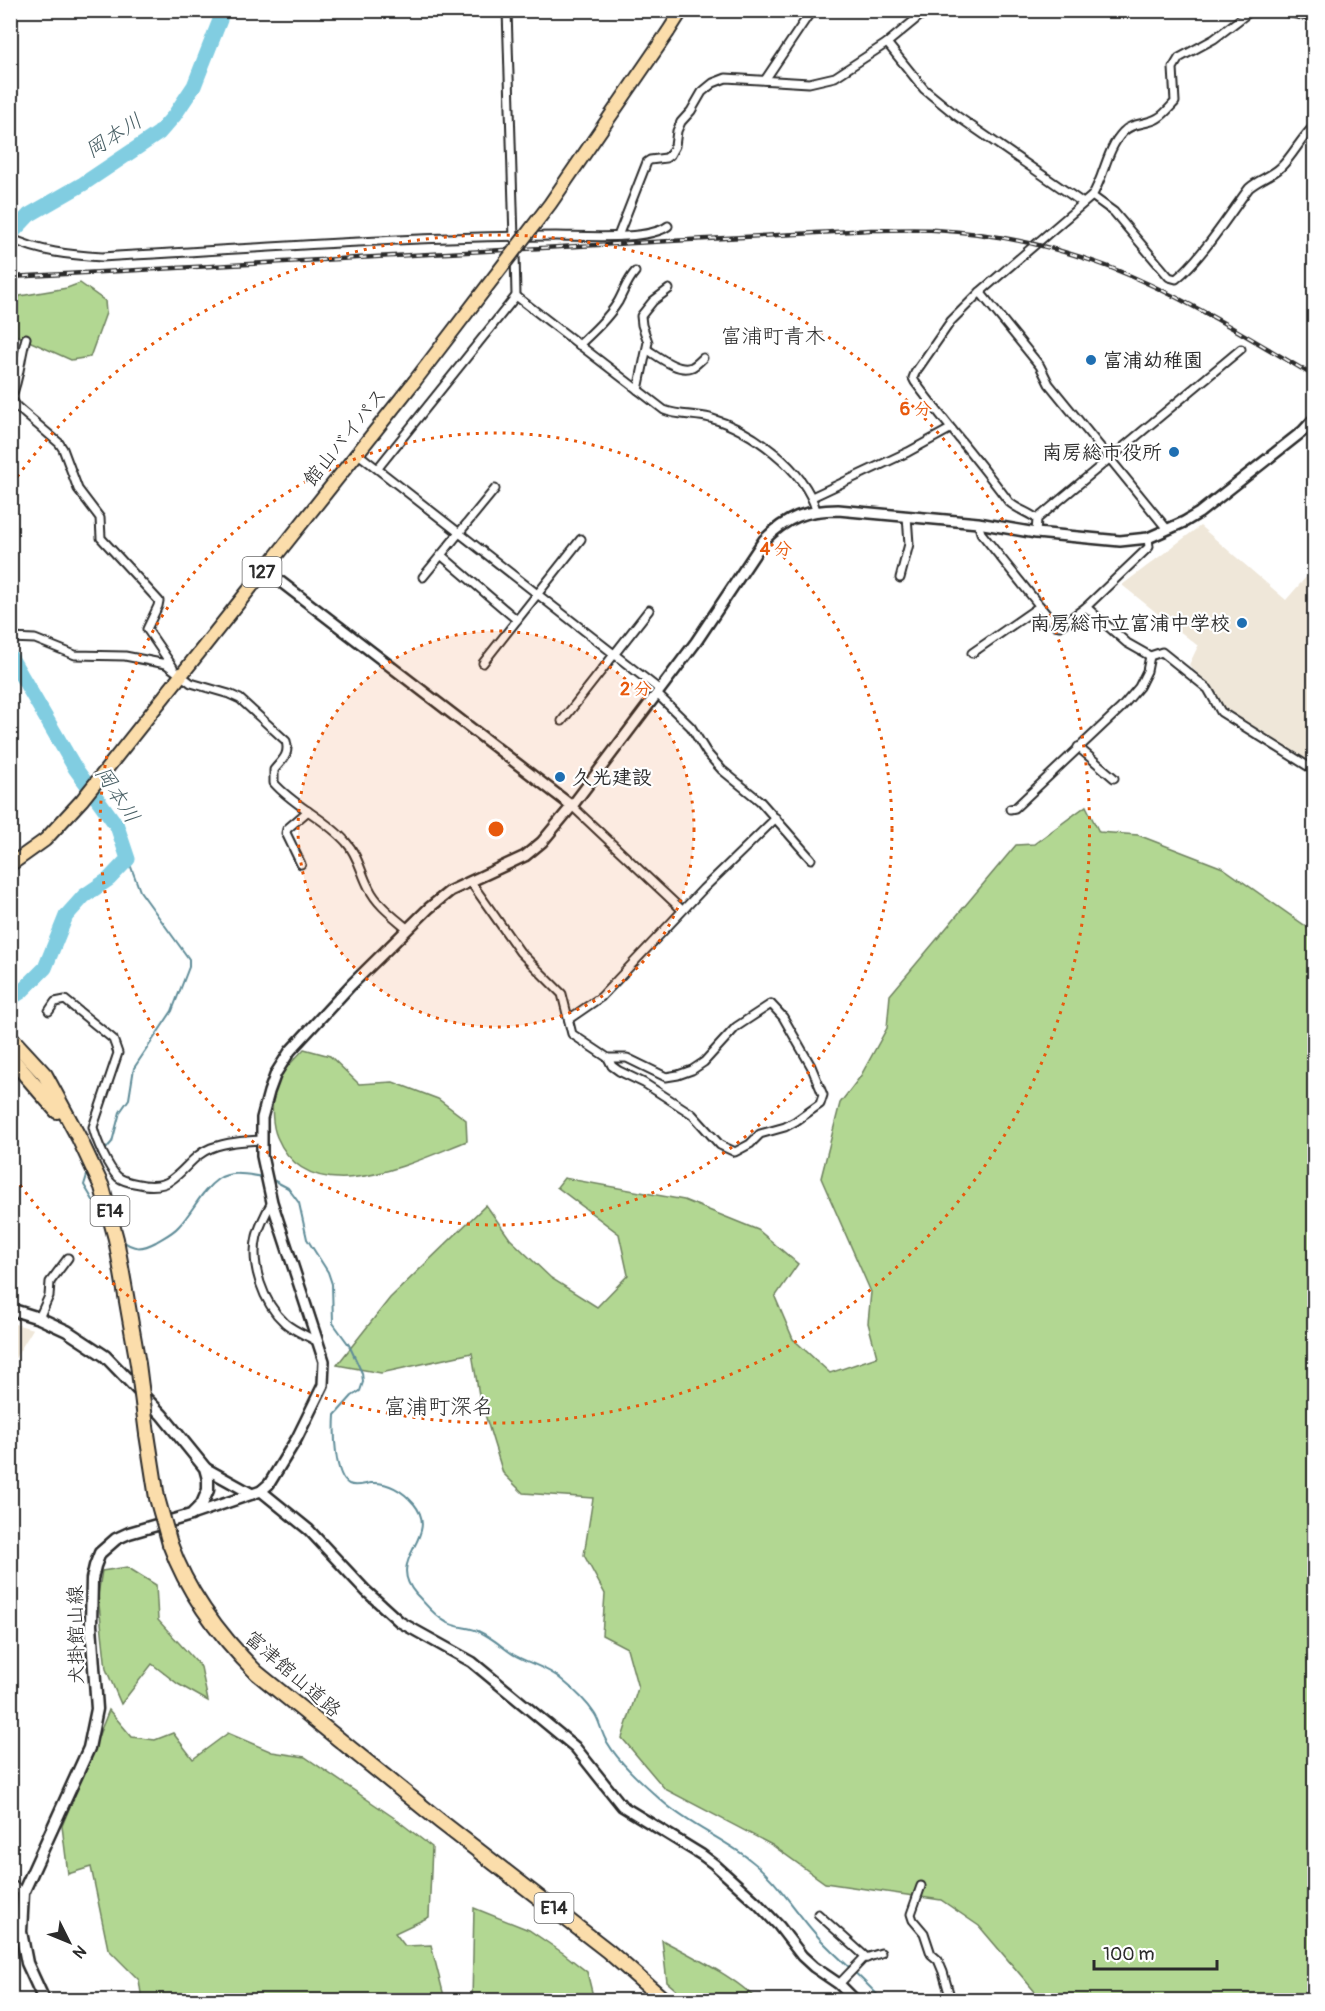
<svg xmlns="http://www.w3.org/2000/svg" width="1325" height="2011" font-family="Pangolin,'Klee One',sans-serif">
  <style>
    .built { fill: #efe7d9 }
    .green { fill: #b2d792; stroke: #6e815e; stroke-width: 1.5 }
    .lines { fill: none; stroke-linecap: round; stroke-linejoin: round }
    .stream { stroke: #5f8c98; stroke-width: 2 }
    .river { stroke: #81cde1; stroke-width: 15 }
    .minor-casing { stroke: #2b2b2b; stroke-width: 11 }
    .tertiary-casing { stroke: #2b2b2b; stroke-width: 14 }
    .secondary-casing { stroke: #2b2b2b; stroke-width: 15 }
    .trunk-casing { stroke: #2b2b2b; stroke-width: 16 }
    .motorway-casing { stroke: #2b2b2b; stroke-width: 18 }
    .minor { stroke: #fff; stroke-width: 7 }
    .tertiary { stroke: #fff; stroke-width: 9 }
    .secondary { stroke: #fff; stroke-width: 10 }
    .trunk { stroke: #fbddab; stroke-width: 12 }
    .motorway { stroke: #fbddab; stroke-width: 14 }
    .rail-casing { stroke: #2b2b2b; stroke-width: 4.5 }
    .rail { stroke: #fff; stroke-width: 2; stroke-dasharray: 7; stroke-linecap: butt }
    .trunk-bridge-casing { stroke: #2b2b2b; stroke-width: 16; stroke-linecap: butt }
    .motorway-bridge-casing { stroke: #2b2b2b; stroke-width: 18; stroke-linecap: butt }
    .trunk-bridge { stroke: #fbddab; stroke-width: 12 }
    .motorway-bridge { stroke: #fbddab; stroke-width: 14 }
    .ring { fill: none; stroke: #e8590c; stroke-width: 3; stroke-dasharray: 3 6 }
    .poi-dot { fill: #1f6fb2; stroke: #fff; stroke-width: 2 }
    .labels { text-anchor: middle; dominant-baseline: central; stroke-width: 4.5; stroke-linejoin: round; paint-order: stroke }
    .shield { fill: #fff; stroke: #6b6b6b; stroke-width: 1.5 }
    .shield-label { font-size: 18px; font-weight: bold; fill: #2b2b2b }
    .poi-label { font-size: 20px; font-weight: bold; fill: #2b2b2b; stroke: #fff; text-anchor: start }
    .street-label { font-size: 20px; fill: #2b2b2b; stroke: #fff }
    .water-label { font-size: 21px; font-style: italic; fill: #455c62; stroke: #fff }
    .neighbourhood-label { font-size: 21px; fill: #2b2b2b; stroke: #fff }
    .quarter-label { font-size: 22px; fill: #2b2b2b; stroke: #fff }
    .centre { fill: #e8590c; stroke: #fff; stroke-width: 3 }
    .ring-label { font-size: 18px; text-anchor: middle; font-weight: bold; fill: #e8590c; stroke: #fff; stroke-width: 4.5; stroke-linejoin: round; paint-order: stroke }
  </style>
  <rect width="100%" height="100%" fill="#fff"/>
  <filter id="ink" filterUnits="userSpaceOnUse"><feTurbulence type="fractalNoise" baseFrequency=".0167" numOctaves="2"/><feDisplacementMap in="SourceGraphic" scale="12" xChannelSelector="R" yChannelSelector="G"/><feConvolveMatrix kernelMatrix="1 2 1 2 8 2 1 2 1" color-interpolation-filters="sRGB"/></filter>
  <g filter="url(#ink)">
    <g class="built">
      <path d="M1200,526L1286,600L1314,568V692L1313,694L1314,696V763L1224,710L1212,688L1189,665L1198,646L1122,585Z"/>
      <path d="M11,1323L33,1329L11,1365L10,1323Z"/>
    </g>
    <g class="green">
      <path d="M80,283L105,301L106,313L90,357L71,360L11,333L14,305L20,296L67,288Z"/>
      <path d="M1086,806L1099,832L1138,835L1223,868L1314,932V2000H1042L979,1926L941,1900L825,1883L772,1845L665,1789L622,1738L638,1688L627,1648L602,1635L605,1594L584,1555L593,1498L523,1493L503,1473L479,1395L472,1353L381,1373L337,1365L390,1298L486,1205L510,1239L551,1278L597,1307L628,1275L619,1234L557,1187L564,1178L684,1200L758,1230L798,1264L775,1297L793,1339L830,1373L877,1357L868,1323L871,1292L821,1178L840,1103L860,1077L887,1028L890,995L1016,845L1034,844Z"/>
      <path d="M304,1049L330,1056L359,1084L393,1082L438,1099L466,1120L467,1141C413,1162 310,1215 277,1137C270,1121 273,1099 273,1082Z"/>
      <path d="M127,1567L156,1585L158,1620L201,1667L208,1701L178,1684L152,1664L121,1704L106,1669L98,1595L102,1571Z"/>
      <path d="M109,1710L132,1737L155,1740L173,1733L193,1759L228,1733L272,1752L305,1757L393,1817L432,1847L429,1917L395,1933L405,1946L431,1945L445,2000H467H142L139,1980L108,1949L91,1867L68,1874L62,1826Z"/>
      <path d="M474,1908L529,1930L563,1953L587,1972L594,2000H472Z"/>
      <path d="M662,1940C688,1954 739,1979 756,2000H688L667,1982Z"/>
    </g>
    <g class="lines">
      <g class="stream">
        <path d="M104,1151L112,1142L120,1112L129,1099L134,1068L172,1011L189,967V959L140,891L128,859"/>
        <path d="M88,1172L84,1185L103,1217"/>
        <path d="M269,1178L288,1188L299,1203L307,1239L328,1272L332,1284L333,1323L349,1345L362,1373L363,1382L360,1391L352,1396L335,1415C334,1431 334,1476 349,1484C355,1487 364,1484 371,1483C388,1482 403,1491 414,1504C442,1538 384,1558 416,1594C425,1603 434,1616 446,1622C456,1628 470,1627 480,1632C493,1638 503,1648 514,1655C530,1664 549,1668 562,1680C573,1689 586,1701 594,1713C600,1721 601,1733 607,1742C620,1764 643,1784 662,1801C689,1825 722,1838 749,1859C779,1881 796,1914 821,1940C841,1961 864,1979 882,2000"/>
        <path d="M122,1240C133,1250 143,1249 156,1242C164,1237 173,1233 179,1226C193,1211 201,1191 218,1179C232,1170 248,1175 264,1177"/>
      </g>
      <g class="river">
        <path d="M10,235L29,215L83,184L159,133L174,116L194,86L220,20L221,10"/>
        <path d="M10,656L75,768L117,826L128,859L109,879L84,896L66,916L45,968L21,992L10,999"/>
      </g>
      <defs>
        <g id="minor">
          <path d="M507,10L514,239"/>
          <path d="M1273,10L1314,17"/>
          <path d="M887,43L924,89L957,116L1083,203"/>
          <path d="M765,80L812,10"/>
          <path d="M1092,196L1114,212L1169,277L1176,279C1201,259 1229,215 1249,188C1259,179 1272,176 1281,167C1294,154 1301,138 1314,126"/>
          <path d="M618,236L647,162L650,160L666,158L670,155L675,146L677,131L681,122L691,111L702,92L713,83L726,78L809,83L835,77L887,43L927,10"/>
          <path d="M10,238C39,252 70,255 102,257C253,249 405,236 556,236C583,236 648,241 668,226"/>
          <path d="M980,292L1040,366L1049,384L1167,529"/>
          <path d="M516,296L664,410C679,416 695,414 710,418C751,430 804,468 816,510"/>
          <path d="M26,338C20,358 20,378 11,398L17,407L59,443L63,449L78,489L100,518L101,538L159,601L158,606L147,629L173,667"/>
          <path d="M579,345C593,332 608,318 618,302C624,291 627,281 635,272"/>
          <path d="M648,350C659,357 679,373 692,367C696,365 700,361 703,358"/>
          <path d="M638,390L648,342L642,325L641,316L653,301L669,289"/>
          <path d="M357,453L660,690"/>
          <path d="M378,468L516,296L515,253"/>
          <path d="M812,497L908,452L950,429"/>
          <path d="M1037,519C1028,512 1018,510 1009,502C979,461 946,424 915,382L913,378L915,373L951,321L980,292L1092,196C1105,175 1106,150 1123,132C1132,122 1147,125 1158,118C1164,115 1170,107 1175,102L1173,68L1179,58L1214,39L1252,10"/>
          <path d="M978,523L981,533L1055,625L1060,626L1086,607L1149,547L1148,538"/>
          <path d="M1036,533L1037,519L1241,349"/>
          <path d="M441,555L517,620"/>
          <path d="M423,577L495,489"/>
          <path d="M900,578L909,544L907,516"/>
          <path d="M1086,607L1127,643L1150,656L1162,652L1208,689L1221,712L1314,770"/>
          <path d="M10,638L35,639L75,655L125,656L166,664L191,683L229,694L240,699L286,741C290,755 282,760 274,770V783C295,807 325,818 346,842C358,855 361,873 369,888C377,905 394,917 408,929"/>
          <path d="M972,653L1040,606"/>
          <path d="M483,663L581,539"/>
          <path d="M657,694L691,727L707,753L722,770L760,801L811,859"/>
          <path d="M562,721L649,610"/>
          <path d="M1078,747L1114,778"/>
          <path d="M572,806L679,907"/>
          <path d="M1010,809L1015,808L1121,708L1139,687L1147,671L1150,656"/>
          <path d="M301,864L286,833L287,829L308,811"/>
          <path d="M470,881L520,952L562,994L572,1034L608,1058L612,1066L619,1071L644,1083L692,1114L720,1145L735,1152L750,1144L760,1134L785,1127L796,1121L820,1104L823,1095L811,1066L783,1017L771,1004L736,1027L704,1062L692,1070L678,1075L666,1077L627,1058H608"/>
          <path d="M49,1011L55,1002L65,1000L113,1039L118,1053L93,1127C96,1140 108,1168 118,1177C125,1183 136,1183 144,1185C153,1186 164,1186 171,1180C186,1170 193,1155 211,1148C227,1142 244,1141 261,1140"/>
          <path d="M569,1019L601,997L703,889L776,818"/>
          <path d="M272,1202C266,1213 260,1224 257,1236C250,1265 263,1303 285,1323C294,1331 308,1336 318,1342"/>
          <path d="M39,1318L49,1296L50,1282L68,1258"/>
          <path d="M10,1883L23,1893"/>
          <path d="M921,1886L911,1914L913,1920L924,1933L931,1954L938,1960L943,1972L951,2000"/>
          <path d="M818,1914L867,1958"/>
          <path d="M839,1984L863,1959L881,1953"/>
        </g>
        <g id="tertiary">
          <path d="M264,569L572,806"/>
          <path d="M205,1468L252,1494"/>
          <path d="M261,1491L309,1530L366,1591L400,1622L472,1662L575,1747L622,1806L702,1855L714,1864L757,1903L779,1926L802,1956L814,1967L839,1984L855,2000"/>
          <path d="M191,1515L261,1491L269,1484L297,1438L323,1385L324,1361L272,1202L262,1156V1118L269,1092L276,1073L290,1051L351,985L429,908L450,891L525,856L542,842L572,806L696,642L764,540C787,517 806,510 838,510L978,523L1036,533L1120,541L1148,538L1184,522L1199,513L1303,431L1314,419"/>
        </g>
        <path id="secondary" d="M10,1309L39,1318L67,1331L105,1356L162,1415L205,1468L208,1479V1490L202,1504L191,1515L129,1533L116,1539L100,1553L95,1566L92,1579L91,1625L97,1709L89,1748L23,1893L21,1932L27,1963L44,2000"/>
        <g id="trunk">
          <path d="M668,32L682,10"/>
          <path d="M10,865L45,840L82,800L414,382"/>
        </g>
        <g id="motorway">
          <path d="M10,1037L45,1075L79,1138L102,1187L116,1239L138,1364"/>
          <path d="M10,1057L57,1111"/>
          <path d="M147,1434L157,1498"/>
          <path d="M170,1544C188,1594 219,1635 257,1673L440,1821L608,1951L664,2000"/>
        </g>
      </defs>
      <use href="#minor" class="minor-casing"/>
      <use href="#tertiary" class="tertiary-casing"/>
      <use href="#secondary" class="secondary-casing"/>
      <use href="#trunk" class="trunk-casing"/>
      <use href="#motorway" class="motorway-casing"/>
      <use href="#minor" class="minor"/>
      <use href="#tertiary" class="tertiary"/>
      <use href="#secondary" class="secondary"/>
      <use href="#trunk" class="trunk"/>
      <use href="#motorway" class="motorway"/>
      <defs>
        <path id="rail" d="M10,277L871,230C892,230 913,229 935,230C993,233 1054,246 1109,267C1181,295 1248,337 1314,376"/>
      </defs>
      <use href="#rail" class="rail-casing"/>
      <use href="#rail" class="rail"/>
      <defs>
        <path id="trunk-bridge" d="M414,382L550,204L668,32"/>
        <g id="motorway-bridge">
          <path d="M138,1364L147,1434"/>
          <path d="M157,1498L170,1544"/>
        </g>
      </defs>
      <use href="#trunk-bridge" class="trunk-bridge-casing"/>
      <use href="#motorway-bridge" class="motorway-bridge-casing"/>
      <use href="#trunk-bridge" class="trunk-bridge"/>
      <use href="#motorway-bridge" class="motorway-bridge"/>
    </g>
  </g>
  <circle cx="496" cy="829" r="198" fill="#e8590c" fill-opacity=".12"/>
  <g class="ring">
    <circle cx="496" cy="829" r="198"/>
    <circle cx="496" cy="829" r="396"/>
    <path d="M12 484A594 594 0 1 1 12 1174"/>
  </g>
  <g class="poi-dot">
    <circle cx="1091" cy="360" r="6"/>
    <circle cx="1174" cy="452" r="6"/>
    <circle cx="1242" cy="623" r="6"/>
    <circle cx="560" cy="777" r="6"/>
  </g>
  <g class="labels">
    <g class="shield">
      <rect x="242.5" y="557" width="39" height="30" rx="4.5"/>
      <rect x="90.5" y="1196" width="39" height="30" rx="4.5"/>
      <rect x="534.5" y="1893" width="39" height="30" rx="4.5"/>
    </g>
    <g class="shield-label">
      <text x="262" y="572">127</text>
      <text x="110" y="1211">E14</text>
      <text x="554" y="1908">E14</text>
    </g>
    <g class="poi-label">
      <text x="1103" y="360">富浦幼稚園</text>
      <text x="1162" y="452" text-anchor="end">南房総市役所</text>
      <text x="1230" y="623" text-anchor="end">南房総市立富浦中学校</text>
      <text x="572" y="777">久光建設</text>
    </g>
    <g class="street-label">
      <text transform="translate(345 437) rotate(-51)">館山バイパス</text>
      <text transform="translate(76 1635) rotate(-91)">犬掛館山線</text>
      <text transform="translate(293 1674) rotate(41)">富津館山道路</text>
    </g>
    <g class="water-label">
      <text transform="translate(114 136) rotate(-33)">岡本川</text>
      <text transform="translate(117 795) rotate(57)">岡本川</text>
    </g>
    <g class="neighbourhood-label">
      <text x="773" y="336">富浦町青木</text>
    </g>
    <g class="quarter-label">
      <text x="439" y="1407">富浦町深名</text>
    </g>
  </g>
  <circle cx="496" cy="829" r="9" class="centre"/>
  <g class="ring-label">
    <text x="916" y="415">6 分</text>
    <text x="776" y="555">4 分</text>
    <text x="636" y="695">2 分</text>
  </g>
  <rect width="1325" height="2011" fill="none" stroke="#fff" stroke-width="36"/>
  <rect x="18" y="18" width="1289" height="1975" fill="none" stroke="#2b2b2b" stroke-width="2" filter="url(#ink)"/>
  <g transform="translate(69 1942) rotate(133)" stroke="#ffffff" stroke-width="4.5" paint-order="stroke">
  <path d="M0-4.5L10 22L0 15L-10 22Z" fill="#2b2b2b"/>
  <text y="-9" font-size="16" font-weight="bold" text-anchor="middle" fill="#2b2b2b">N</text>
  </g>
  <path d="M1094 1960v9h123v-9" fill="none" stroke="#2b2b2b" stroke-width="3"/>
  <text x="1103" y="1960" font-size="18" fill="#2b2b2b" stroke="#ffffff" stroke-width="4.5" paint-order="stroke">100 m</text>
</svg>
